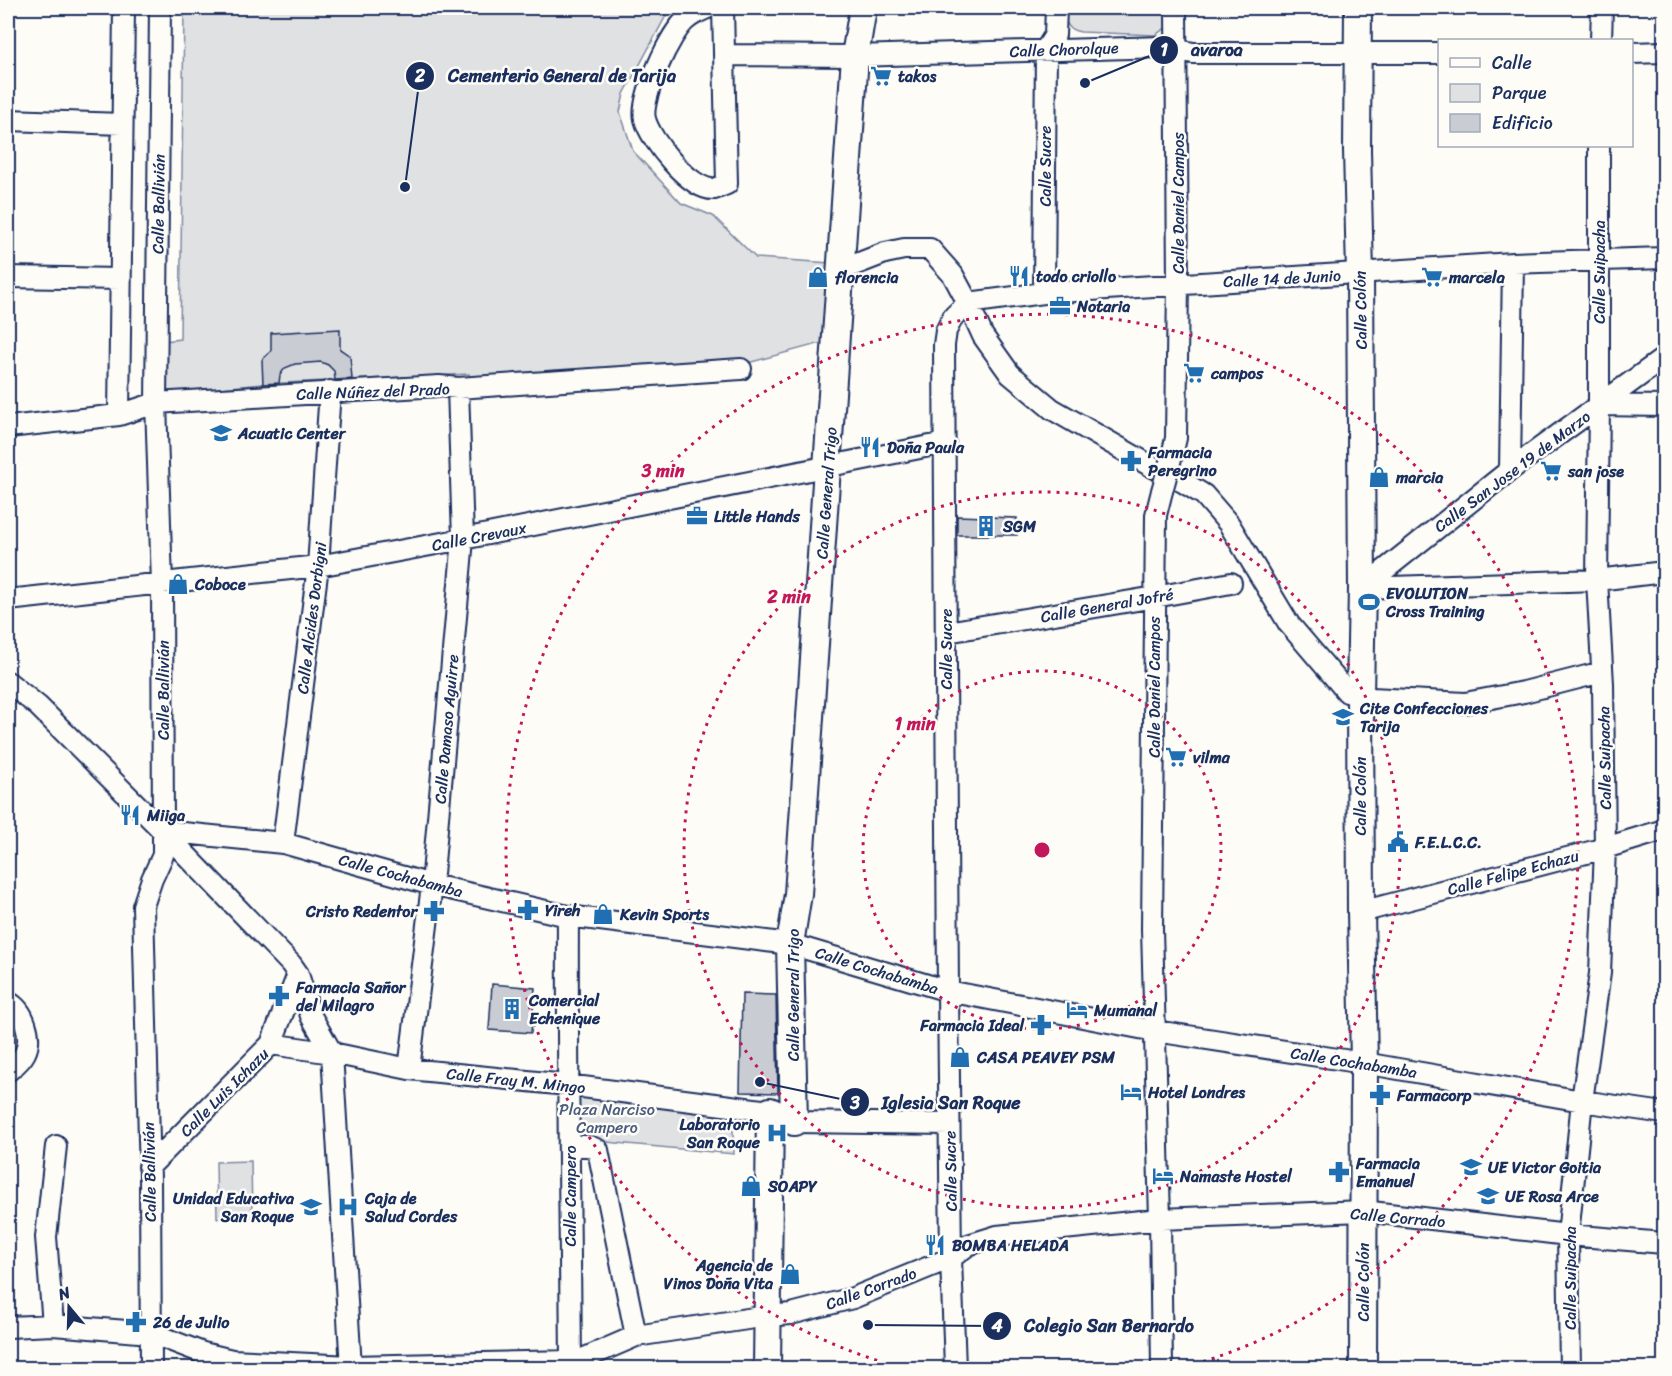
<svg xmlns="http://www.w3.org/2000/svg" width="1672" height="1376" viewBox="0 0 1672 1376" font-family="Sriracha,sans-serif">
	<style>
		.green { fill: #e0e1e3; stroke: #7e88a0; stroke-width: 1.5 }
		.building { fill: #c9ccd3; stroke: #1b2f5e; stroke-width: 1.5 }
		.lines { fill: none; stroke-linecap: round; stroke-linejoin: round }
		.minor-casing { stroke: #1b2f5e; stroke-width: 24 }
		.major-casing { stroke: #1b2f5e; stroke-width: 30 }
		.minor { stroke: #fdfcf7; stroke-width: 20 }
		.major { stroke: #fdfcf7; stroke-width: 26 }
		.minor-bridge-casing { stroke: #1b2f5e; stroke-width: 24; stroke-linecap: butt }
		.minor-bridge { stroke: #fdfcf7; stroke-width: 20 }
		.ring { fill: none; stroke: #c2185b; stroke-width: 3; stroke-dasharray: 3 6 }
		.labels { text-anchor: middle; stroke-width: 5; stroke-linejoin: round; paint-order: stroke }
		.street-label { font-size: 16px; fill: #1b2f5e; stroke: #fdfcf7 }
		.poi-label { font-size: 16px; font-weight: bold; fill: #1b2f5e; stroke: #fdfcf7; text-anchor: start }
		.park-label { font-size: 16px; fill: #4c5c7f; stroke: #fdfcf7 }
		.centre { fill: #c2185b; stroke: #fdfcf7; stroke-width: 3 }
		.ring-label { font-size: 18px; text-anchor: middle; font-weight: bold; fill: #c2185b; stroke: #fdfcf7; stroke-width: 5; stroke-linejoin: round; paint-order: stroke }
		.leader { fill: none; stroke: #1b2f5e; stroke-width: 2 }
		.callout-dot { fill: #1b2f5e; stroke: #fdfcf7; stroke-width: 2 }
		.mark-label { font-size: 18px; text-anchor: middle; font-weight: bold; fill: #fff }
		.callout-label { font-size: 18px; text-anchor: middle; font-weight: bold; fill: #1b2f5e; stroke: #fdfcf7; stroke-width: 5; stroke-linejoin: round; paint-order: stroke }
	</style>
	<rect width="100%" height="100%" fill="#fdfcf7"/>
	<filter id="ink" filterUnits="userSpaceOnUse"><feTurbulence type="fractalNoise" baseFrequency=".0167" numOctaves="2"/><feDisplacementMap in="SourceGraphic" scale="12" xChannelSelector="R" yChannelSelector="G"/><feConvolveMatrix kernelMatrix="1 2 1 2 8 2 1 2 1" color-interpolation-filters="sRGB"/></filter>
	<g filter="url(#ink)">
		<!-- green -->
		<path class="green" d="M184,8H673L668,12L624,94L620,112L633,151L681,203L713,216L756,258L831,263L825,342L744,364L470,381L469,374L263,384L166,393L165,341L180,339Z
			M1064,8H1170V22L1166,28L1155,35L1081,32C1066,30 1065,21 1064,8Z
			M577,1090L732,1112L734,1154L574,1139Z
			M251,1161L252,1217L217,1218L216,1162Z"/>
		<!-- building -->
		<path class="building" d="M340,329V349L350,356L352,379L335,380L334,371L328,365L321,362L295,364L285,368L280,375L279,383L263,384L262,360L271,351V333Z
			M957,516L1017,518V535H957Z
			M492,984L535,988L531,1033L489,1030Z
			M742,994L776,995L778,1093L740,1092Z"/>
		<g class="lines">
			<defs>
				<path id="minor" d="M707,8C701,11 693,14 687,19C670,32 640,99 645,119C650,140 691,191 714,189C718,188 723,185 727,184L723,8
					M1601,40L1602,8
					M1632,53L1664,52
					M724,55L855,56L1164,47L1193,53H1440
					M8,120L122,124
					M841,270L885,253L904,249H930L953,275L968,303L983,336L1010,374L1052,409L1151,466L1183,482L1204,495L1229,524L1289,624L1347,692L1372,698L1465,703L1524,692L1602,672
					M8,277L120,279
					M1044,293L1046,49L1055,35L1056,8
					M1599,405L1664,406
					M119,415L124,8
					M8,427L119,415L156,403L439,386L458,388L741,369
					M1173,451L1176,438L1178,284L1176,8
					M1510,470L1513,263
					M1162,491L1156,515L1152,929L1160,1219L1162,1368
					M1362,588L1510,470L1664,358
					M1362,588L1597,580L1664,572
					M8,600L318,566L463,539L945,443
					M947,632L1155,597L1231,583
					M8,682L38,706L163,831L291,964L298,974L311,1016L332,1053L351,1368
					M163,831L283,843L432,885L568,916L790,944L948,991L1155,1031L1364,1063L1582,1101L1664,1113
					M283,843L318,566L330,391
					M1361,912L1605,848L1664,830
					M568,916C567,1067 570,1217 571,1368
					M8,1002C24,1010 33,1037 25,1053C21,1061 14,1066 8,1071
					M271,1044L332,1053L409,1069L567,1085L770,1111
					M409,1069L432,885L463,539L458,388
					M794,1122L949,1124
					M570,1146H589L598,1150L636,1336
					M149,1167L271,1044L298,974
					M53,1325L46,1237L56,1146
					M8,1327L53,1325L151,1333L203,1353L232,1360L351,1366L571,1361L585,1358L636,1336L767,1316L791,1314L853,1298L951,1258L968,1245L997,1236L1160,1219L1363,1211L1568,1235L1664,1243
					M151,1368L150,1179L143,906L152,879L163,855V831L162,584L156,403L160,8
					M955,1368L951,1258L948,991L944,345L946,331L953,317L968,303L1044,293L1513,263L1664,258
					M1570,1368L1568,1235L1582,1101L1600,973L1605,848L1603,684L1597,580L1599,405V146"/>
				<path id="major" d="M1358,8L1357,150L1360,274L1362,588L1360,695L1361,912L1364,1063L1363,1368
					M767,1368L770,1111L794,1122L790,944L798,894L855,56L863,8"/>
			</defs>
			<!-- minor casing -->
			<use href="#minor" class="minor-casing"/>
			<!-- major casing -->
			<use href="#major" class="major-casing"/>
			<!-- minor -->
			<use href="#minor" class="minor"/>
			<!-- major -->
			<use href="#major" class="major"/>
			<defs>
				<path id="minor-bridge" d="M1162,491L1173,451"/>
			</defs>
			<!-- minor-bridge casing -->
			<use href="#minor-bridge" class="minor-bridge-casing"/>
			<!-- minor-bridge -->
			<use href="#minor-bridge" class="minor-bridge"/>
		</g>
	</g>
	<!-- distance rings -->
	<g class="ring">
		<circle cx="1042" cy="850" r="179"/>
		<circle cx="1042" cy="850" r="358"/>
		<path d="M903 1368A536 536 0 1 1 1181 1368"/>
	</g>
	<!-- icons -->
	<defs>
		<symbol id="supermarket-bare" viewBox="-9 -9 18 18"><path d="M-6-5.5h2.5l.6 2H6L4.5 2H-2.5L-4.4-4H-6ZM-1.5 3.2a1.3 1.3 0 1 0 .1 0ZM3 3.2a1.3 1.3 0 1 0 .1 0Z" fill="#1f6fb2" stroke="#fdfcf7" stroke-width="2.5" paint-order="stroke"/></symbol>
		<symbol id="restaurant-bare" viewBox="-9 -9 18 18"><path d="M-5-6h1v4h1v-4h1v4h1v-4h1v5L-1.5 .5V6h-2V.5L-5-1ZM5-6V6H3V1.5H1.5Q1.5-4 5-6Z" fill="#1f6fb2" stroke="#fdfcf7" stroke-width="2.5" paint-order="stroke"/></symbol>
		<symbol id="shop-bare" viewBox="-9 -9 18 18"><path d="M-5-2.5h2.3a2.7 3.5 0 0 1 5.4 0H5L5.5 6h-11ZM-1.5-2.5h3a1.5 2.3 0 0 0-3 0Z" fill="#1f6fb2" stroke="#fdfcf7" stroke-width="2.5" paint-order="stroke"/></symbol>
		<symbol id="office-bare" viewBox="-9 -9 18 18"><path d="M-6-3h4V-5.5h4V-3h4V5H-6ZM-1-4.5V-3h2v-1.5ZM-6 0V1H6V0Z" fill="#1f6fb2" stroke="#fdfcf7" stroke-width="2.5" paint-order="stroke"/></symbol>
		<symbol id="school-bare" viewBox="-9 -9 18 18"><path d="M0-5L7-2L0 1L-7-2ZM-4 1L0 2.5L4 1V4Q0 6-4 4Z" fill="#1f6fb2" stroke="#fdfcf7" stroke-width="2.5" paint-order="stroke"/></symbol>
		<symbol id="pharmacy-bare" viewBox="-9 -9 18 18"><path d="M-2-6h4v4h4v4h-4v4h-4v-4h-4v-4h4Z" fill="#1f6fb2" stroke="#fdfcf7" stroke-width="2.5" paint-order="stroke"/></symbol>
		<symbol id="building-bare" viewBox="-9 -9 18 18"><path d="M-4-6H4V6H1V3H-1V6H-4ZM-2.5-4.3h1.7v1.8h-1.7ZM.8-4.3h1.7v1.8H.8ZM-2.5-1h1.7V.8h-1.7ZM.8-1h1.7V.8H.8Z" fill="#1f6fb2" stroke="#fdfcf7" stroke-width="2.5" paint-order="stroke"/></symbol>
		<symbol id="stadium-bare" viewBox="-9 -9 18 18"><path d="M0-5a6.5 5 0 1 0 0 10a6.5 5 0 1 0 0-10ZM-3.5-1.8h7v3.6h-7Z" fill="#1f6fb2" stroke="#fdfcf7" stroke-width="2.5" paint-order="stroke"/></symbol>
		<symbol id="civic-bare" viewBox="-9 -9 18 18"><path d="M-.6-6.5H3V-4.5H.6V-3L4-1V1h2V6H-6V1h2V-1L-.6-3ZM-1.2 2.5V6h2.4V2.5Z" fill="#1f6fb2" stroke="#fdfcf7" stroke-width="2.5" paint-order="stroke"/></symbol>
		<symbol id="hotel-bare" viewBox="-9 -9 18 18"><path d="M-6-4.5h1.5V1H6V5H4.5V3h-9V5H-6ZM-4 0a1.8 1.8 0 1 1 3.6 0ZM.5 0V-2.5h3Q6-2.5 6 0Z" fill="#1f6fb2" stroke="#fdfcf7" stroke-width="2.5" paint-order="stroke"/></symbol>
		<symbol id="hospital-bare" viewBox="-9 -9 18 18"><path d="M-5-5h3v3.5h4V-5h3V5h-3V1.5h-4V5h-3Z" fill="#1f6fb2" stroke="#fdfcf7" stroke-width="2.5" paint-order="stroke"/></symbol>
	</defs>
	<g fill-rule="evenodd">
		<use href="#supermarket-bare" x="866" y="61" width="30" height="30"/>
		<use href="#restaurant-bare" x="1004" y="261" width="30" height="30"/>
		<use href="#shop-bare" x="803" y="262" width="30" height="30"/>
		<use href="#supermarket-bare" x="1417" y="262" width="30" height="30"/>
		<use href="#office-bare" x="1045" y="291" width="30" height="30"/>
		<use href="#supermarket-bare" x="1179" y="358" width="30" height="30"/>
		<use href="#school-bare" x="206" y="418" width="30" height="30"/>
		<use href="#restaurant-bare" x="855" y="432" width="30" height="30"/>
		<use href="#pharmacy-bare" x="1116" y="446" width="30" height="30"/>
		<use href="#supermarket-bare" x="1536" y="456" width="30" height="30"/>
		<use href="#shop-bare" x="1364" y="462" width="30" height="30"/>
		<use href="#office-bare" x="682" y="501" width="30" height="30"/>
		<use href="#building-bare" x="971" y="511" width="30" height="30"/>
		<use href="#shop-bare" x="163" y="569" width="30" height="30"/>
		<use href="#stadium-bare" x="1354" y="587" width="30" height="30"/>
		<use href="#school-bare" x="1328" y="702" width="30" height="30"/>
		<use href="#supermarket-bare" x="1161" y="742" width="30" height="30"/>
		<use href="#restaurant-bare" x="115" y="800" width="30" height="30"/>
		<use href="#civic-bare" x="1383" y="827" width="30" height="30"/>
		<use href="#pharmacy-bare" x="513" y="895" width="30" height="30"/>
		<use href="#pharmacy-bare" x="419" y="896" width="30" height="30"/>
		<use href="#shop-bare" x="588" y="899" width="30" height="30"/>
		<use href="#pharmacy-bare" x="264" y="981" width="30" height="30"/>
		<use href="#building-bare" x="497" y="994" width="30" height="30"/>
		<use href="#hotel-bare" x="1062" y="995" width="30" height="30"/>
		<use href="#pharmacy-bare" x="1026" y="1010" width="30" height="30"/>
		<use href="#shop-bare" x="945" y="1042" width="30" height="30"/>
		<use href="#hotel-bare" x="1116" y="1077" width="30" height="30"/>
		<use href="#pharmacy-bare" x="1365" y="1080" width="30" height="30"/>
		<use href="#hospital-bare" x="762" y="1118" width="30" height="30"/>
		<use href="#school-bare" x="1456" y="1152" width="30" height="30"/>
		<use href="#pharmacy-bare" x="1324" y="1157" width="30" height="30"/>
		<use href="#hotel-bare" x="1148" y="1161" width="30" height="30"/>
		<use href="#shop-bare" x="736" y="1171" width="30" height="30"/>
		<use href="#school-bare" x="1473" y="1181" width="30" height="30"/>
		<use href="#school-bare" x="296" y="1192" width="30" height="30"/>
		<use href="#hospital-bare" x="333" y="1192" width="30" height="30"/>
		<use href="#restaurant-bare" x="920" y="1230" width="30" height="30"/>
		<use href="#shop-bare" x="775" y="1259" width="30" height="30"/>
		<use href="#pharmacy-bare" x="121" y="1307" width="30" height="30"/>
	</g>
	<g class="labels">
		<!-- street labels -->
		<g class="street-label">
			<text transform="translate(1064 49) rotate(-2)" y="6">Calle Chorolque</text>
			<text transform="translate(1045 166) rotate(-90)" y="6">Calle Sucre</text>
			<text transform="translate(1178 203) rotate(-90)" y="6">Calle Daniel Campos</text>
			<text transform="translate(158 204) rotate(-89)" y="6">Calle Ballivián</text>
			<text transform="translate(1599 272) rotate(-90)" y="6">Calle Suipacha</text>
			<text transform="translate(1282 278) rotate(-3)" y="6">Calle 14 de Junio</text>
			<text transform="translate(1360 310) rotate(-91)" y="6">Calle Colón</text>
			<text transform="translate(373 391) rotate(-2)" y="6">Calle Núñez del Prado</text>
			<text transform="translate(1512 471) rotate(-37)" y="6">Calle San Jose 19 de Marzo</text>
			<text transform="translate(826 493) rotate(-86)" y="6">Calle General Trigo</text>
			<text transform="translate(479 536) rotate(-11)" y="6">Calle Crevaux</text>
			<text transform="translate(1107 605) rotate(-10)" y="6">Calle General Jofré</text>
			<text transform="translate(311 618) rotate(-83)" y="6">Calle Alcides Dorbigni</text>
			<text transform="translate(946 649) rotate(-90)" y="6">Calle Sucre</text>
			<text transform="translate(1154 687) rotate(-90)" y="6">Calle Daniel Campos</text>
			<text transform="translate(163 690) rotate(-90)" y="6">Calle Ballivián</text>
			<text transform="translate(446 729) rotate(-85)" y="6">Calle Damaso Aguirre</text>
			<text transform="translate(1604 758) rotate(-91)" y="6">Calle Suipacha</text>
			<text transform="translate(1360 796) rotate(-90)" y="6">Calle Colón</text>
			<text transform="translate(1513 872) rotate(-15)" y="6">Calle Felipe Echazu</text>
			<text transform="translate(401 875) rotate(15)" y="6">Calle Cochabamba</text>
			<text transform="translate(877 970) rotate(17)" y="6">Calle Cochabamba</text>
			<text transform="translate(793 995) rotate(-90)" y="6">Calle General Trigo</text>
			<text transform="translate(1354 1062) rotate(9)" y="6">Calle Cochabamba</text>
			<text transform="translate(516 1080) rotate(6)" y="6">Calle Fray M. Mingo</text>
			<text transform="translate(224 1092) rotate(-45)" y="6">Calle Luis Ichazu</text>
			<text transform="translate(950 1171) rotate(-91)" y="6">Calle Sucre</text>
			<text transform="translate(149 1172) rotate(-91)" y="6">Calle Ballivián</text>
			<text transform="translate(570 1196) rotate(-90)" y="6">Calle Campero</text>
			<text transform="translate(1398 1217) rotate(5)" y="6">Calle Corrado</text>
			<text transform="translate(1570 1278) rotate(-90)" y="6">Calle Suipacha</text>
			<text transform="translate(1363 1282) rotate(-90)" y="6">Calle Colón</text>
			<text transform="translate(871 1288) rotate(-20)" y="6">Calle Corrado</text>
		</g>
		<!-- poi labels -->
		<g class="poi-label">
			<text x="898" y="82">takos</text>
			<text x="1036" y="282">todo criollo</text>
			<text x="835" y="283">florencia</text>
			<text x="1449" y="283">marcela</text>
			<text x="1077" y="312">Notaria</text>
			<text x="1211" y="379">campos</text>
			<text x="238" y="439">Acuatic Center</text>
			<text x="887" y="453">Doña Paula</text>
			<text x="1148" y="458">Farmacia<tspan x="1148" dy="18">Peregrino</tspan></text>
			<text x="1568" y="477">san jose</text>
			<text x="1396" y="483">marcia</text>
			<text x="714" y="522">Little Hands</text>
			<text x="1003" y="532">SGM</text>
			<text x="195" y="590">Coboce</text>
			<text x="1386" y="599">EVOLUTION<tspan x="1386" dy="18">Cross Training</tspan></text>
			<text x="1360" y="714">Cite Confecciones<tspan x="1360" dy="18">Tarija</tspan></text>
			<text x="1193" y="763">vilma</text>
			<text x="147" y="821">Miiga</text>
			<text x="1415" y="848">F.E.L.C.C.</text>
			<text x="545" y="916">Yireh</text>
			<text x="417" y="917" text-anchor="end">Cristo Redentor</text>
			<text x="620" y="920">Kevin Sports</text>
			<text x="296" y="993">Farmacia Sañor<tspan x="296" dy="18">del Milagro</tspan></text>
			<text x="529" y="1006">Comercial<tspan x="529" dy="18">Echenique</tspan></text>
			<text x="1094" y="1016">Mumanal</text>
			<text x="1024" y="1031" text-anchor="end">Farmacia Ideal</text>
			<text x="977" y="1063">CASA PEAVEY PSM</text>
			<text x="1148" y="1098">Hotel Londres</text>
			<text x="1397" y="1101">Farmacorp</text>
			<text x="760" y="1130" text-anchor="end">Laboratorio<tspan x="760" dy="18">San Roque</tspan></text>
			<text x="1356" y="1169">Farmacia<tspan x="1356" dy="18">Emanuel</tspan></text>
			<text x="1488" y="1173">UE Victor Goitia</text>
			<text x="1180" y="1182">Namaste Hostel</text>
			<text x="768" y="1192">SOAPY</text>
			<text x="1505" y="1202">UE Rosa Arce</text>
			<text x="294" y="1204" text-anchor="end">Unidad Educativa<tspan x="294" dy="18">San Roque</tspan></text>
			<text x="365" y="1204">Caja de<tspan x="365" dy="18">Salud Cordes</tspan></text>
			<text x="952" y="1251">BOMBA HELADA</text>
			<text x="773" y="1271" text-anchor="end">Agencia de<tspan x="773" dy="18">Vinos Doña Vita</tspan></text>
			<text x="153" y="1328">26 de Julio</text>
		</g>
		<!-- park labels -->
		<g class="park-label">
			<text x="607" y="1115">Plaza Narciso<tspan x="607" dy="18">Campero</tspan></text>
		</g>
	</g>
	<circle cx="1042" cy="850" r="9" class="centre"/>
	<g class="ring-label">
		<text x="663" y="477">3 min</text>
		<text x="789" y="603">2 min</text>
		<text x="915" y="730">1 min</text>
	</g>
	<!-- callouts -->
	<path class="leader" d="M1085 83L1164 50M405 187L420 76M760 1082L855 1102M868 1325L997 1326"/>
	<g class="callout-dot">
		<circle cx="1085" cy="83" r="6"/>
		<circle cx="405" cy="187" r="6"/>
		<circle cx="760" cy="1082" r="6"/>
		<circle cx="868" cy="1325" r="6"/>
		<circle cx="1164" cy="50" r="15"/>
		<circle cx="420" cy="76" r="15"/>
		<circle cx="855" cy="1102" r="15"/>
		<circle cx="997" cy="1326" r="15"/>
	</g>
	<g class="mark-label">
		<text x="1164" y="56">1</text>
		<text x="420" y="82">2</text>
		<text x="855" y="1109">3</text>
		<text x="997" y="1332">4</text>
	</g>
	<g class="callout-label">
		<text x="1217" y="56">avaroa</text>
		<text x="562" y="82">Cementerio General de Tarija</text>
		<text x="951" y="1109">Iglesia San Roque</text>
		<text x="1109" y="1332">Colegio San Bernardo</text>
	</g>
	<!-- margin -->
	<rect width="1672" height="1376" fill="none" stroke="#fdfcf7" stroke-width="30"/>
	<rect x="15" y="15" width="1642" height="1346" fill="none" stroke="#1b2f5e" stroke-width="2" filter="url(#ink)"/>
	<!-- legend -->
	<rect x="1438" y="39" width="195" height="108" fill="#fdfcf7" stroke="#a3aaba" stroke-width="1.5"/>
	<rect x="1450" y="58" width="30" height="9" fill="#fdfcf7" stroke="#a3aaba" stroke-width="1.5"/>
	<text x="1492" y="69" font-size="18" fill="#1b2f5e">Calle</text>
	<rect x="1450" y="84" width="30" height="18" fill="#e0e1e3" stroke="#a3aaba" stroke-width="1.5"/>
	<text x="1492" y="99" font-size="18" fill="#1b2f5e">Parque</text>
	<rect x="1450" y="114" width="30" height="18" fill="#c9ccd3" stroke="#a3aaba" stroke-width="1.5"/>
	<text x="1492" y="129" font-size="18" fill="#1b2f5e">Edificio</text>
	<!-- north arrow -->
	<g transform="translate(69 1307) rotate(341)" stroke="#fdfcf7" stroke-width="4.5" paint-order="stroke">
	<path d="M0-4.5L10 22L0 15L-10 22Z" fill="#1b2f5e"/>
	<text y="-9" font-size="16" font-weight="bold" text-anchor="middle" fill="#1b2f5e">N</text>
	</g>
</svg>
